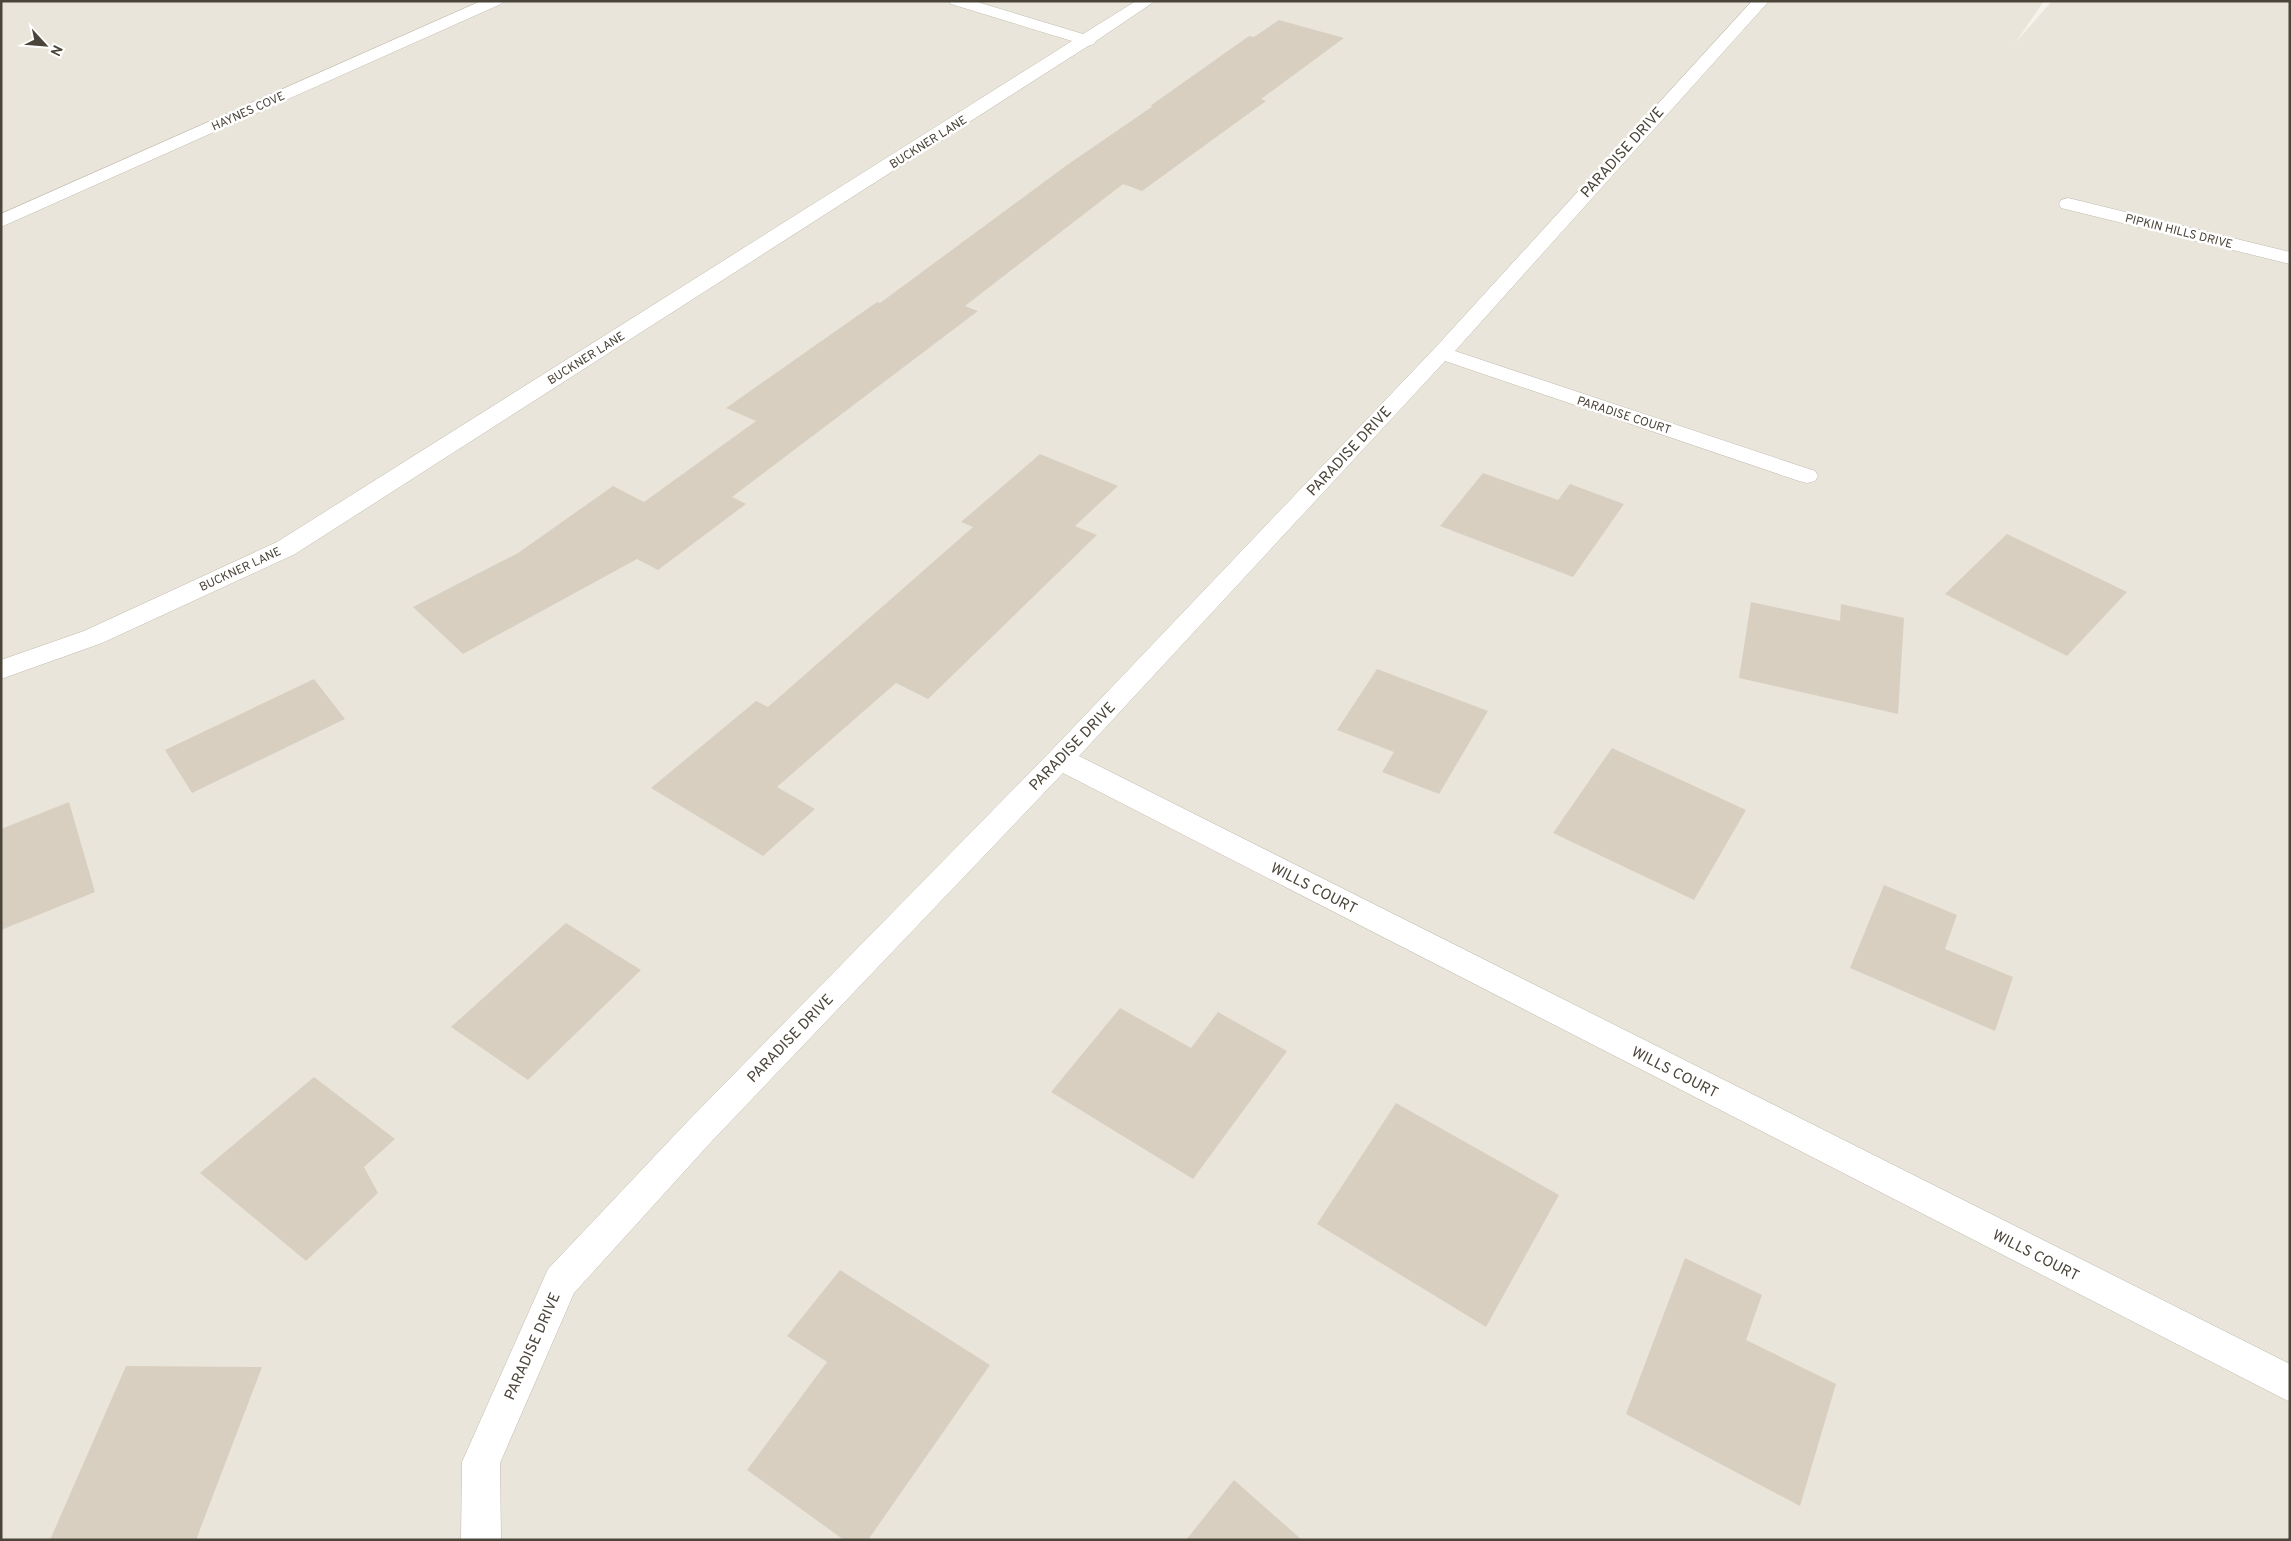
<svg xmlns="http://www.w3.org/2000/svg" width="2291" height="1541" viewBox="0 0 2291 1541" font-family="Overpass,sans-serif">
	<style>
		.residential { fill: #eae5da }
		.building { fill: #d8cfc1 }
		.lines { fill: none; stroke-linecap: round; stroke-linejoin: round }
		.minor-casing { stroke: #c2bbae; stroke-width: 1 }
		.minor { fill: #fff; fill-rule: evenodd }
		.labels { text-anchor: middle; stroke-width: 5; stroke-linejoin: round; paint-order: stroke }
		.far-street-label { font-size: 12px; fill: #4b4439; stroke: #fff }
		.street-label { font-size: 15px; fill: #4b4439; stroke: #fff }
	</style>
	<rect width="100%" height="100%" fill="#f6f3ec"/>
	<!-- residential -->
	<path class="residential" d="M1,1H2044L2015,43L2052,1H2290V1540H1Z"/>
	<!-- building -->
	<path class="building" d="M1279,20L1344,38L1261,99L1266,101L1142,191L1123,184L965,306L978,311L732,497L746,504L658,570L637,559L463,654L413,607L518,553L613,486L644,502L756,421L726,408L877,302L880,303L1067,165L1153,106H1150L1249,36L1254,37Z
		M1040,454L1118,486L1075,526L1097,535L928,699L896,683L777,787L815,809L763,856L651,788L756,701L768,707L973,527L961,522Z
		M1483,473L1558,500L1570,484L1624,504L1573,577L1440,526Z
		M2007,534L2127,592L2067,656L1945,594Z
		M1751,602L1840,621L1841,604L1904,618L1898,714L1739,678Z
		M1377,669L1488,711L1439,794L1382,772L1394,752L1337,730Z
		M314,679L345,719L192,793L165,750Z
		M1612,748L1746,810L1694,900L1553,833Z
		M69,802L95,892L1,930V829Z
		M1884,885L1957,915L1945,949L2013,977L1995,1031L1850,968Z
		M566,923L641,970L528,1080L451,1027Z
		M1120,1008L1191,1048L1218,1012L1287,1051L1193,1179L1051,1092Z
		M314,1077L395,1139L364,1167L378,1193L306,1261L200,1173Z
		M1396,1103L1559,1195L1486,1327L1317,1224Z
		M1685,1258L1762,1295L1746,1340L1836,1384L1800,1506L1626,1414Z
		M840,1270L990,1365L868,1540H844L747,1470L827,1362L787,1336Z
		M126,1366L262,1367L196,1540H50Z
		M1234,1480L1302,1540H1186Z"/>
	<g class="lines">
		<defs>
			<path id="minor" d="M481,1H503L501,4L1,227V214Z
				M949,1H974L1083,34L1136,1H1155L1096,41L1094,44L1088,46L295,554L102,643L1,679V660L84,631L277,542L1072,41L951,4Z
				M1752,1H1769L1455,351L1815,471L1818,476L1815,481L1807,483L1799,481L1445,361L1079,756L2290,1364V1402L1063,773L711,1142L574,1293L500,1463L501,1540H461L462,1462L548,1269L687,1122L1050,752L1434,349Z
				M2068,198L2290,252V264L2061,208L2059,204L2061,200Z"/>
		</defs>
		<!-- minor casing -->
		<use href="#minor" class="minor-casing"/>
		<!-- minor -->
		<use href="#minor" class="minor"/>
	</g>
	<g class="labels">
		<!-- far-street labels -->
		<g class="far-street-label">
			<text transform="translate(248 111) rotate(-24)" y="4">HAYNES COVE</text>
			<text transform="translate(928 142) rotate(-32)" y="4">BUCKNER LANE</text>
			<text transform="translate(2179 231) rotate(14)" y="4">PIPKIN HILLS DRIVE</text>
			<text transform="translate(586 358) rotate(-32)" y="4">BUCKNER LANE</text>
			<text transform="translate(1624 415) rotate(18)" y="4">PARADISE COURT</text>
			<text transform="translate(240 569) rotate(-25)" y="4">BUCKNER LANE</text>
		</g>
		<!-- street labels -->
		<g class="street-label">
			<text transform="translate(1622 152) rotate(-48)" y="5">PARADISE DRIVE</text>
			<text transform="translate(1349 451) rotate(-47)" y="5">PARADISE DRIVE</text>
			<text transform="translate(1072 746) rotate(-46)" y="5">PARADISE DRIVE</text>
			<text transform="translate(1314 888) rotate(27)" y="5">WILLS COURT</text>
			<text transform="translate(790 1038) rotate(-46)" y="5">PARADISE DRIVE</text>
			<text transform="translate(1675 1072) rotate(27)" y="5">WILLS COURT</text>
			<text transform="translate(2036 1255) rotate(27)" y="5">WILLS COURT</text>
			<text transform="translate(532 1346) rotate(-66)" y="5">PARADISE DRIVE</text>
		</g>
	</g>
	<!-- border -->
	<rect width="2291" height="1541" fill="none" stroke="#4b4439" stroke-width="5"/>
	<!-- north arrow -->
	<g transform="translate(45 45) rotate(116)" stroke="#ffffff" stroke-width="4" paint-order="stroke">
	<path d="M0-4L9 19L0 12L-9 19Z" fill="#4b4439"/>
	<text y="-8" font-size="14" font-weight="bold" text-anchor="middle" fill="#4b4439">N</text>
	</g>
</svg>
